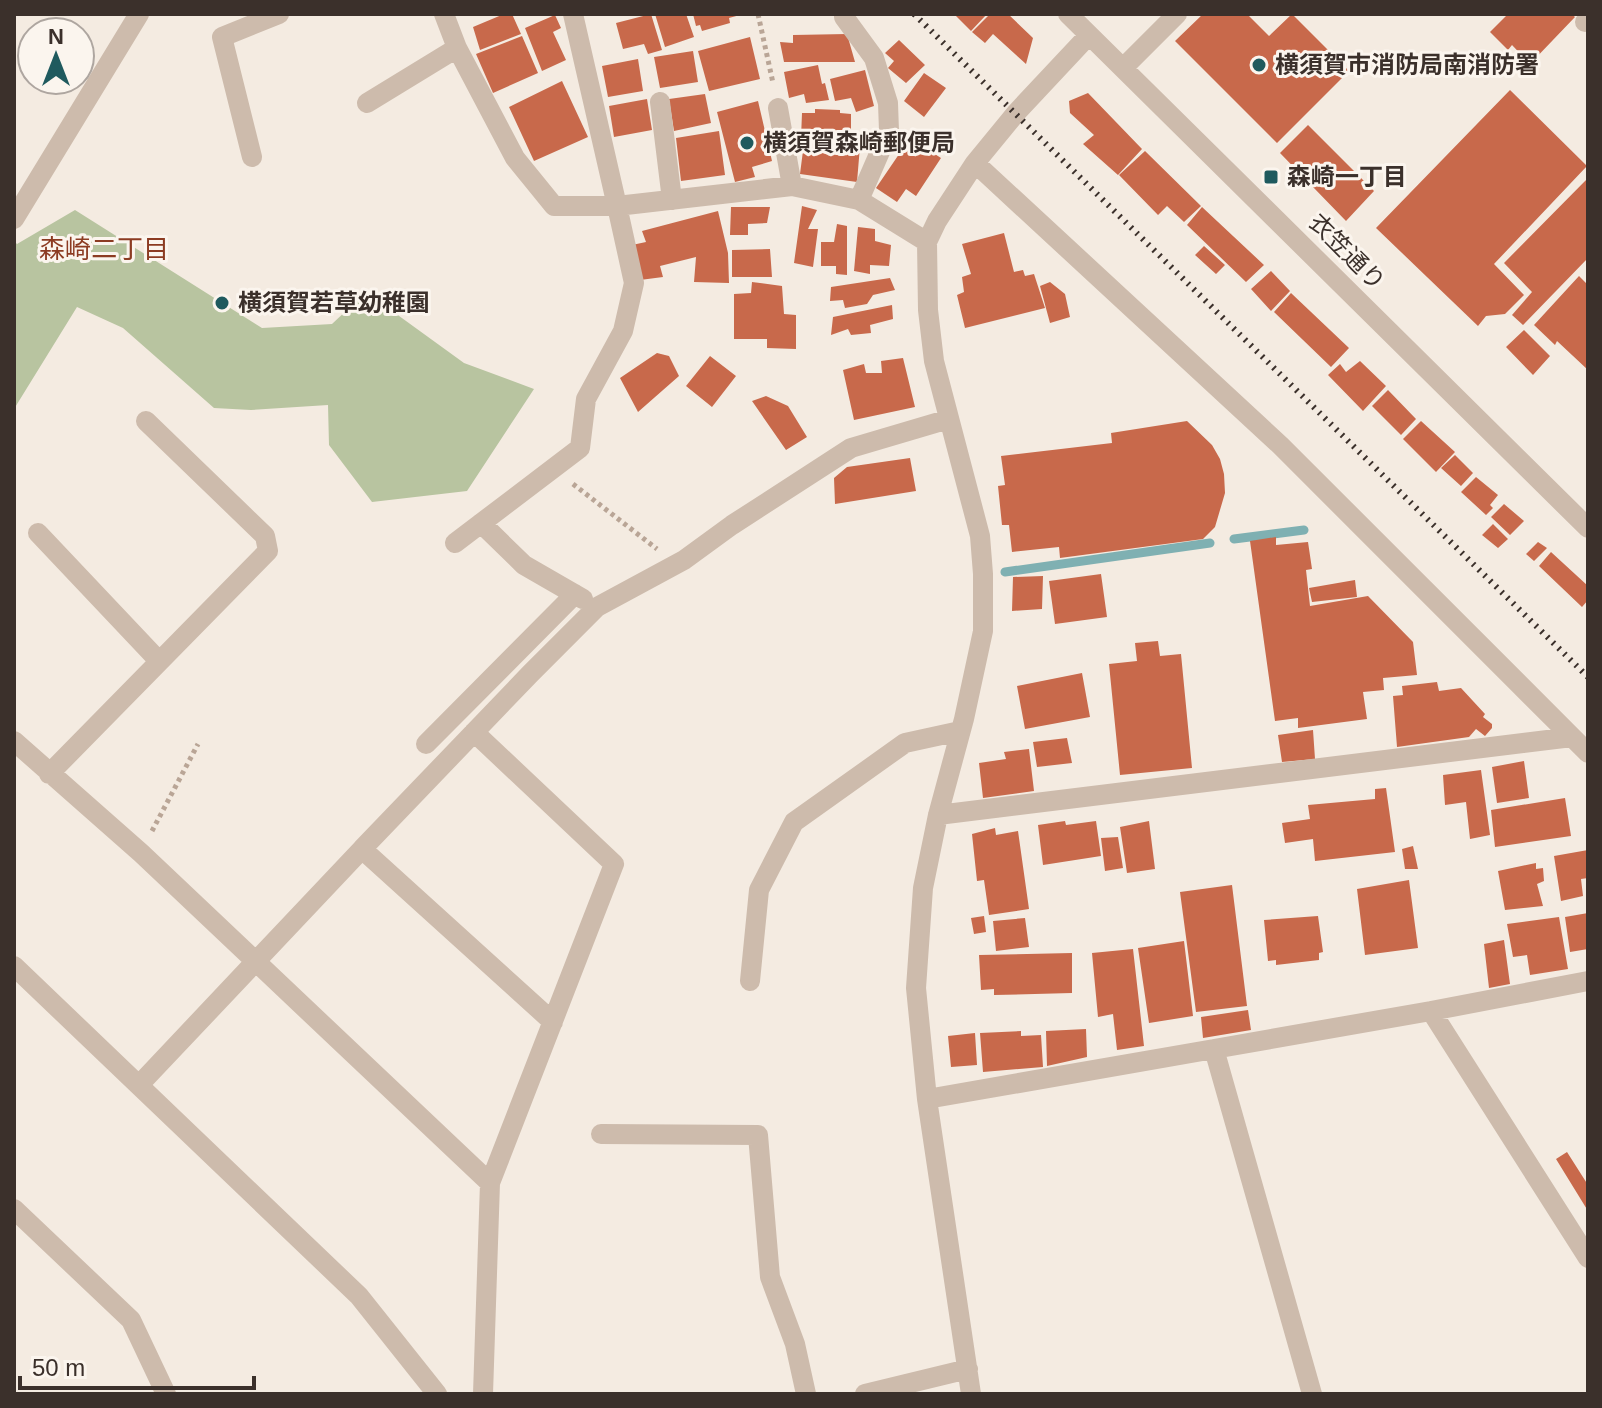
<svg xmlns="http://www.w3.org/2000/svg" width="1602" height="1408" viewBox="0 0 1602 1408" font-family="Arial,'Noto Sans JP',sans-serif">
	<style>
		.green { fill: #b8c4a0 }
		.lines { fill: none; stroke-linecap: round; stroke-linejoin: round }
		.stream { stroke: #7fb0b2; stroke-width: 9 }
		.building { fill: #c8694b }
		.path { stroke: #b9a596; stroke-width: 5; stroke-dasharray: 4 4; stroke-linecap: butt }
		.minor { stroke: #cdbbac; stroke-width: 20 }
		.rail { stroke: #3b302b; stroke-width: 6; stroke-dasharray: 2 6; stroke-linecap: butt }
		.poi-dot { fill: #1f5a5e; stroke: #fbf5ee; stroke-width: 3 }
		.labels { text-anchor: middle; stroke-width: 6; stroke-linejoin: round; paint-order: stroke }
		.poi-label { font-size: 24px; font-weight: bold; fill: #3b302b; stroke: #fbf5ee; text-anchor: start }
		.street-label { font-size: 24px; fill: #3b302b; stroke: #fbf5ee }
		.neighbourhood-label { font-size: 26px; fill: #8c3b22; stroke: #fbf5ee }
	</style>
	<rect width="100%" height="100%" fill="#f4ebe1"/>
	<!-- green -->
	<path class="green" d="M75,210L262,328L332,324L366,292L464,363L534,389L467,491L372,502L329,445L328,405L251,410L214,408L123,328L77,307L14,409V241L17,244Z"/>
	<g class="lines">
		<!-- stream -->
		<path class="stream" d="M1234,539L1304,530
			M1005,572L1210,543"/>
	</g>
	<!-- building -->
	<path class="building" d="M504,14H512L521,34L480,50L473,27Z
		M651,14L662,50L648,54L644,44L623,49L616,23Z
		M655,14H686L694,37L665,47Z
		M693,14H740V15L729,18L730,23L702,31L700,25L696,26Z
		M954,14H987L971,31Z
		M990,14H1008L1033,38L1026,64L993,34L985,43L972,32Z
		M1203,14H1247L1269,36L1292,14L1349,71L1277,143L1175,41Z
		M1508,14H1572L1575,17L1530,64L1512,45L1508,50L1490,32Z
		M555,15L561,28L553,32L566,60L542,71L525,28Z
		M847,34L855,62H784L780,42L793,43V35Z
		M522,36L538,73L493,93L476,54Z
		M750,37L760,79L709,91L698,51Z
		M899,40L925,65L906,83L888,68L894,61L885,53Z
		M693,51L698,82L660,88L654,57Z
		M638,59L643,91L608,97L602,66Z
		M818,65L822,84L825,83L829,100L806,103L804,94L789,98L784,72Z
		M865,70L874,106L856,112L851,98L835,101L830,79Z
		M924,73L946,88L924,117L904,101Z
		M562,81L588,137L534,161L509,107Z
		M1510,90L1587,166L1494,264L1524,295L1505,314L1486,316L1478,326L1376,228Z
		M1088,93L1142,149L1118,175L1083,144L1094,135L1070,113L1069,101Z
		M705,94L711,123L674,131L669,99Z
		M647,99L652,130L614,137L609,106Z
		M758,101L772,161L752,167L755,177L735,182L717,112Z
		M815,109L840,110V113L851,114V139L801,138L802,113H815Z
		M1308,125L1374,191L1346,221L1280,153Z
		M719,131L725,175L681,181L676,138Z
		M910,138L941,158L916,196L906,189L897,202L876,188Z
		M804,143L860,146L857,182L800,174Z
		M1145,151L1201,206L1184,222L1167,206L1158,215L1119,175Z
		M1588,178V258L1523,325L1512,315L1532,292L1504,263Z
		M802,206L817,210L808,229H818L813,267L794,263Z
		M731,207H770L767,223L748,224V235H730Z
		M1202,207L1264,265L1246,282L1187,225Z
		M718,211L728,253L729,283L694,282L696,257L660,266L663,277L640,280L632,245L646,242L642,231Z
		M837,224L847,226V275L836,274V266H821V242H834Z
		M858,227L875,229V241L891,245L889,266L870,265V274L854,271Z
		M1004,233L1014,272L1023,270L1025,276L1034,274L1045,308L965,328L957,295L964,292L962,277L971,274L962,244Z
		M1204,246L1225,265L1216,274L1195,255Z
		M770,249L772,277H732V250Z
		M1271,271L1290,291L1271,311L1251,289Z
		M1579,276L1588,285V370L1557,341L1555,345L1534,325Z
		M890,278L895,290L873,295L867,304L845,308L843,300L830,301L831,287Z
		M752,282L782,286L784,314L796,315V349L767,348V339H734V294L751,293Z
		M1050,282L1065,294L1070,317L1050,323L1040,286Z
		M1291,293L1349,348L1331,367L1274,312Z
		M892,305L893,319L870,325L871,333L851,335L848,329L831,335L833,317Z
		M1524,330L1550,356L1533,375L1506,347Z
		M657,353L669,356L679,376L638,412L620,378Z
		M710,356L736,376L712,407L686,386Z
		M903,358L915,407L854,420L843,370L864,364L866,373H882L881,361Z
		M1360,361L1386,386L1363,411L1328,375L1340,364L1346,372Z
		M1388,390L1416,419L1401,435L1372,406Z
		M766,396L788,406L807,437L786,450L752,401Z
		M1187,421L1212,445L1220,459L1224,474L1225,493L1215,527L1203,539L1060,558L1059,547L1012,552L1009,525H1002L998,486L1005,485L1001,456L1112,443L1111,433Z
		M1421,421L1455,452L1436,472L1403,439Z
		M1455,455L1473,473L1461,486L1441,468Z
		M910,458L916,491L835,504L834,478L847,467Z
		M1476,477L1498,495L1490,505L1493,508L1486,515L1461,492Z
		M1504,504L1524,521L1510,535L1491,517Z
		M1493,524L1508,539L1498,548L1482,535Z
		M1276,537V545L1308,542L1312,569L1306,570L1310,606L1368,596L1413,642L1417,675L1383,678L1384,690L1363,692L1367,719L1298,728V718L1275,721L1250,541Z
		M1538,542L1547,548L1534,561L1526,554Z
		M1551,552L1588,586V600L1582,607L1539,566Z
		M1101,574L1107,617L1055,624L1049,581Z
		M1043,576L1042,609L1012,611L1013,577Z
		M1355,580L1357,597L1312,602L1309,588Z
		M1158,641L1160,656L1181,654L1192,768L1120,775L1109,664L1137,661L1135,643Z
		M1082,673L1090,717L1025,729L1017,686Z
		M1437,682L1439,691L1461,688L1485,714L1483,717L1492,724V728L1485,736L1476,729L1469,737L1397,747L1393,696L1403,695L1402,686Z
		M1313,730L1315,759L1282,762L1278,735Z
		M1067,738L1072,763L1037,767L1033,742Z
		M1029,749L1034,791L983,798L979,763L1006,759L1004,752Z
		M1524,761L1529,798L1497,803L1492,767Z
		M1481,770L1490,835L1470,839L1466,802L1445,805L1443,775Z
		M1386,788L1395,852L1315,861L1313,839L1285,843L1282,823L1310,819L1308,805L1375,799V789Z
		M1565,798L1571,836L1495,847L1491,810Z
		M1065,821L1066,825L1096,821L1101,856L1043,865L1038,825Z
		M1149,821L1155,869L1127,873L1120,827Z
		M995,828L996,835L1018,831L1029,909L989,915L984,880L977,881L972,834Z
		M1118,837L1123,868L1105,871L1101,838Z
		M1413,846L1418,869H1405L1402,849Z
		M1588,850V878L1581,879L1583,896L1561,901L1554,856Z
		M1536,863V869L1543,868L1544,881L1537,884L1543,906L1505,910L1498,871Z
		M1409,880L1418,948L1365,955L1357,889Z
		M1232,885L1247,1006L1196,1012L1180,892Z
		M1588,913V949L1570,952L1565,917Z
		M984,916L986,932L974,934L971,918Z
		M1318,916L1323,952L1319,953V960L1276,965V960L1268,961L1264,920Z
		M1559,917L1568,969L1530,975L1527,955L1513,957L1507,924Z
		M1025,918L1029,947L996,951L993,921Z
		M1504,940L1510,984L1489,988L1484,944Z
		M1184,941L1193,1016L1149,1023L1138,948Z
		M1133,949L1144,1046L1117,1050L1113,1014L1098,1017L1092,953Z
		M1072,953V993L994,995V989L981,990L979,955Z
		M1248,1010L1251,1030L1203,1038L1201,1017Z
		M1086,1029L1087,1057L1047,1066L1046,1031Z
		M1021,1031V1036L1041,1035L1043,1067L983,1072L980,1033Z
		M975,1033L977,1065L951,1067L948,1036Z
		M1567,1152L1588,1185V1211L1556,1159Z"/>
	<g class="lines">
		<!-- path -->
		<path class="path" d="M758,14L773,83
			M573,484L657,549
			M152,831L198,744"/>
		<!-- minor -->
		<path class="minor" d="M444,14L457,48L515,158L554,206H617L634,283L623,331L586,399L580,448L455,543
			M573,14L617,206L792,186L859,200L927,242
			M1068,14L1588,528
			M844,17L874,58L888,103L889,131L859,200
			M1585,22L1588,19
			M1124,67L1177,14
			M660,102L672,200
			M367,103L457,48
			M778,108L792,186
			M252,157L222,37L279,14
			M975,163L1280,445L1588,753
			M14,219L139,14
			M481,523L524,565L583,599
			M38,533L159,661
			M474,732L614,864L490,1183L483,1394
			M14,741L141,853L490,1183
			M426,744L575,594
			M49,774L268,551L265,536L146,421
			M938,815L1572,737
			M362,849L530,674L597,607L684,560L732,525L851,448L949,419
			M14,966L359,1296L437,1394
			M750,981L759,890L794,822L905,743L960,731
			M1431,1011L1588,981
			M1214,1049L1431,1011L1588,1258
			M139,1085L362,849L553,1022
			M927,1099L1214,1049L1312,1394
			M601,1134L758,1135L770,1277L795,1344L806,1394
			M14,1209L131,1320L166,1394
			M865,1394L968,1369
			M971,1394L927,1099L916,988L923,888L938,815L964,719L983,631V574L980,536L934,361L928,310L927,242L937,221L975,163L1016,113L1089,35"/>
		<!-- rail -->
		<path class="rail" d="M914,14L1588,677"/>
	</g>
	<!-- markers -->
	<g class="poi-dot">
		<circle cx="1259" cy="65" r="8"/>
		<circle cx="747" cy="143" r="8"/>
		<rect x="1263" y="169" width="16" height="16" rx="4"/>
		<circle cx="222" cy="303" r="8"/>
	</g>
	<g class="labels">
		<!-- poi labels -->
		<g class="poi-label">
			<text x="1275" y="73">横須賀市消防局南消防署</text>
			<text x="763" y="151">横須賀森崎郵便局</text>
			<text x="1287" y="185">森崎一丁目</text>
			<text x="238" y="311">横須賀若草幼稚園</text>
		</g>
		<!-- street labels -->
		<g class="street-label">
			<text transform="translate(1347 252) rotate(45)" y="8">衣笠通り</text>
		</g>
		<!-- neighbourhood labels -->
		<g class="neighbourhood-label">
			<text x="104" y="258">森崎二丁目</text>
		</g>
	</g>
	<!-- border -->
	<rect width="1602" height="1408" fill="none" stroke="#3b302b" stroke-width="32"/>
	<!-- north arrow -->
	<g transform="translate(56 56)"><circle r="38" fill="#fbf5ee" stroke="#aea6a0" stroke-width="2"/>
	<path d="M0-6L14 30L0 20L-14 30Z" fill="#1f5a5e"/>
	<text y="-12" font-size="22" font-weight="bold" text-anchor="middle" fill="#3b302b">N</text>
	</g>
	<!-- scale -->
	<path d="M20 1376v12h234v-12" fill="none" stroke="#3b302b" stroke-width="4"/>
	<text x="32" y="1376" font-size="24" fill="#3b302b" stroke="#fbf5ee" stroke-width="6" paint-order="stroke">50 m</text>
</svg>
